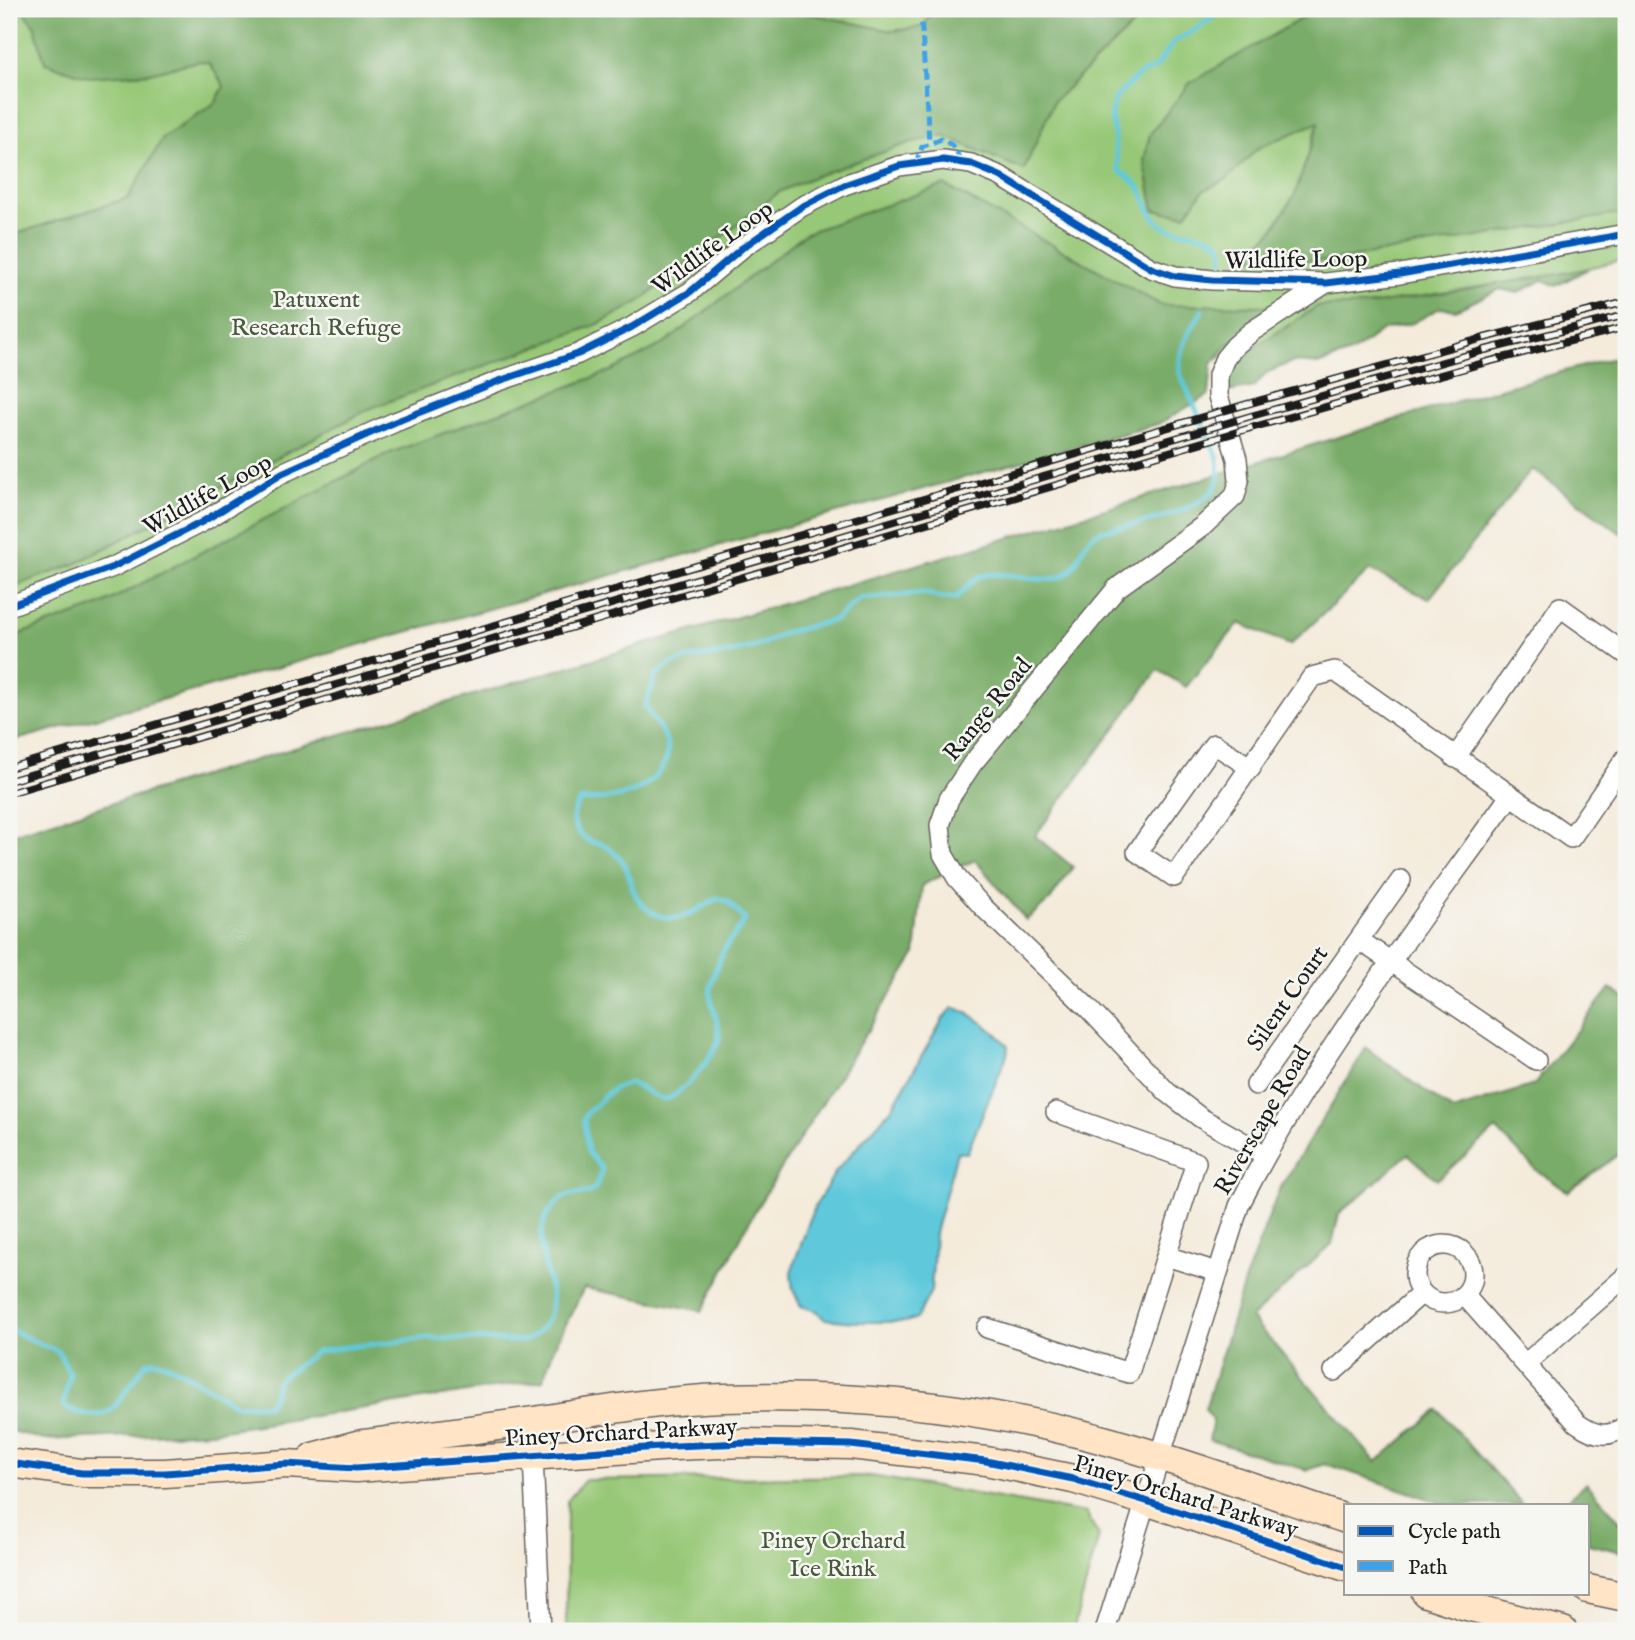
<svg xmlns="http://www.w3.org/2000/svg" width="1635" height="1640" viewBox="0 0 1635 1640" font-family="'IM FELL English',serif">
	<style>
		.green { fill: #97c877; stroke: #5a724a; stroke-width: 2 }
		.forest { fill: #79ac68; stroke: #4a6442; stroke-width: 2 }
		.water { fill: #5fc9db; stroke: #3e727c; stroke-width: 2 }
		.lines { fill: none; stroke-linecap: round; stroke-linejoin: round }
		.stream { stroke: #5fc9db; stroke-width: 5 }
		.street-casing { stroke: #68645f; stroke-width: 22 }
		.secondary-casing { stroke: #68645f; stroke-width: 31 }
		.street { stroke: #fff; stroke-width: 19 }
		.secondary { stroke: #ffe4c6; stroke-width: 28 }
		.rail-casing { stroke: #1c1c1c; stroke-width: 8 }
		.rail { stroke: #f6f6f2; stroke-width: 5; stroke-dasharray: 16; stroke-linecap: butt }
		.quiet { stroke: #3da2ea; stroke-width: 5; stroke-dasharray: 10 5; stroke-linecap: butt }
		.cycleway-casing { stroke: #f6f6f2; stroke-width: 11 }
		.cycleway { stroke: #0057b8; stroke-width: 7 }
		.labels { text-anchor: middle; stroke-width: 5; stroke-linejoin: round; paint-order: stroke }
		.street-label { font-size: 24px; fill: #1c1c1c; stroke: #f6f6f2 }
		.park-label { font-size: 24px; fill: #47583c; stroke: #f6f6f2 }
	</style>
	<rect width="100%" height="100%" fill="#f6f6f2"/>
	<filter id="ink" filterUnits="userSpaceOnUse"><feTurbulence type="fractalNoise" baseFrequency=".0143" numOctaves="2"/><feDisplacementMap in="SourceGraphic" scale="14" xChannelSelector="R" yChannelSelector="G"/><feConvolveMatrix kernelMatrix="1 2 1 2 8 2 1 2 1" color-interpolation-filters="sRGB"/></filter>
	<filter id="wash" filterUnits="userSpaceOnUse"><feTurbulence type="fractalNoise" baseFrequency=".00686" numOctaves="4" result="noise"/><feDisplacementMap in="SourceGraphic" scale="28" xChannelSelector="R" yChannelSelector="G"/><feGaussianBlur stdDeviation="1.57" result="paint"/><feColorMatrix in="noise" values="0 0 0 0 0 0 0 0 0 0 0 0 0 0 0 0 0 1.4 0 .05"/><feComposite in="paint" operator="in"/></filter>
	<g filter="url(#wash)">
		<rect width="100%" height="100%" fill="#f4ebdb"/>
		<!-- green -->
		<path class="green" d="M9,9H500L878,29L787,9H1626V259L1230,354L9,714Z
			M871,1476L1086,1513L1099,1536L1073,1631H566L567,1501L585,1480Z"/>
		<!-- forest -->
		<path class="forest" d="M22,9H787L892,31L922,27L934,9H1150L1054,101L1024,170L944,136L912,142L813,177L779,192L639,302L598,324L371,408L75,564L9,588V236L128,198L163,138L216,102L224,86L209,63L199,61L150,73L89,77L45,63L35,27Z
			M1318,9H1626V213L1329,261L1245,257L1272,231L1295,194L1319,122L1258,148L1227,179L1204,190L1185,215L1154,210L1144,160L1150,134L1190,83Z
			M944,185L1161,305L1285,306L1227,345L1212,364L1209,395L1158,424L9,742V638L101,605L390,453L611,371L665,343L806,233Z
			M1588,269L1556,286L1543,280L1518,293L1500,289L1456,310L1440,308L1413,323L1383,330L1353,352L1320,364L1292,362L1266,373L1254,387L1227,392V373L1241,356L1318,306H1363Z
			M1626,355V537L1532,469L1429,599L1370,570L1290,645L1239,623L1186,687L1158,670L1035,836L1073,867L1050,900L1026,920L975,860L922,885L915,955L756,1209L702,1311L584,1288L554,1348L543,1380L212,1432L44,1440L9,1430V835C354,728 702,628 1049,526C1241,469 1432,404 1626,355Z
			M1610,988L1626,999V1155L1623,1151L1568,1192L1535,1169L1496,1129L1437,1180L1408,1154L1339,1214L1332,1244L1251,1318L1376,1462L1438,1410L1523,1505H1447L1326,1464L1307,1470L1209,1440L1213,1420L1205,1409L1244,1282L1279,1190L1366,1048L1453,1111L1534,1085Z
			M1586,1483L1626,1528V1553L1588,1544V1505H1562Z"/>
		<!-- water -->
		<path class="water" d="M953,1008C969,1010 997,1033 1008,1046L1007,1055L967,1153L957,1152L935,1233L931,1291L917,1318L906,1322H855L824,1319L817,1311L801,1306L793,1290L791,1272L814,1208L836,1171L892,1108L944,1017Z"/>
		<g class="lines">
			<!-- stream -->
			<path class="stream" d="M1222,260C1231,229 1180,236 1163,226C1149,217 1148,202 1140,189C1136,181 1127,176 1119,171L1111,113L1116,97L1140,74L1155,68L1175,41L1192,32L1225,9
				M9,1329C26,1336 40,1346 58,1351L70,1374L63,1405C74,1413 98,1420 111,1410C117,1405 140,1372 145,1364L153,1360L173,1367L237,1405H268L273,1397L278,1380L316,1352L338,1348L429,1338L524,1341C577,1313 536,1272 542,1229C545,1214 557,1197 573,1194C580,1193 588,1195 594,1189C598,1184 600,1175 602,1169L588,1152L584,1120L587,1113L607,1094L615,1088L630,1083C639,1086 657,1099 664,1099C679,1100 718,1052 719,1037C720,1019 707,1002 711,985C713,975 722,953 727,945C733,936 741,929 745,919L727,901L717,898C695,911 679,926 653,913C643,907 637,900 633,889C629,877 627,864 617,855C613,852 609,847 604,845C600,843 593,843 589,841C573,832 568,815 580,801C594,799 611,799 624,795C647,788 675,766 666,740C663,731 651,716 645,707L656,675L669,665L686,659L734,652L762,644L787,632L835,620L859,599L926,593L940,598H956C961,593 974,579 979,577C1003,567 1042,588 1064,575C1081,566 1079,544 1095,534C1103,529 1112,529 1121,527C1144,523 1200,509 1214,489C1220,480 1219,469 1218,458L1180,374V357L1187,336L1202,311"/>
		</g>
	</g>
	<g filter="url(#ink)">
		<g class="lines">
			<defs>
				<path id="street" d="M9,606L113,567L202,522L282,473L395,422L499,381L578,354L632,327L690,292L742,248L801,207L844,185L899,166L943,160L971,164L1000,176L1151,268L1175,276L1212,280L1326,283L1400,274L1626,234
					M1455,758L1560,607L1626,654
					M1251,768L1214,744L1137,852L1174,877L1312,677L1335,671L1571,838L1626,758
					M1359,940L1536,1060
					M1256,1085L1401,880
					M1265,1155L1201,1118L1167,1092L1087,1007L982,906L957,878L943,854L940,825L949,799L972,764L1117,588L1203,526L1235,496L1239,481L1237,459L1218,396V375L1225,358L1235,346L1251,332L1326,283
					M1415 1274a29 29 0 1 1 58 0a29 29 0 1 1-58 0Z
					M1166,1256L1217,1272
					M1465,1296L1577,1423C1593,1435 1609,1440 1626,1425
					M987,1328L1129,1373L1196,1162L1056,1112
					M1525,1364L1626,1276
					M1334,1371L1422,1293
					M529,1421L533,1457L541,1631
					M1105,1631L1239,1206C1313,1060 1415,929 1510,796"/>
				<path id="secondary" d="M313,1457L357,1445C418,1437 480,1429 540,1420C601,1411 662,1400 724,1398C844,1394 968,1405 1085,1435C1173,1458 1260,1490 1346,1519
					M9,1463L82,1473H165L286,1464L356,1468L675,1446L744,1443L851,1445L986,1461L1073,1479L1146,1501L1346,1567
					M1588,1589L1626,1597
					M1426,1593L1463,1605L1563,1631"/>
			</defs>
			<!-- street casing -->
			<use href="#street" class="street-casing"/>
			<!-- secondary casing -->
			<use href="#secondary" class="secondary-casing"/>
			<!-- street -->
			<use href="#street" class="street"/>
			<!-- secondary -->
			<use href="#secondary" class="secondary"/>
			<defs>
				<path id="rail" d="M9,768L1247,404L1484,338L1626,302
					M9,781L1251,416L1485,350L1626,315
					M9,793L1254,427L1487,362L1626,327"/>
			</defs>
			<!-- rail casing -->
			<use href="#rail" class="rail-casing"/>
			<!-- rail -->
			<use href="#rail" class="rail"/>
			<!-- quiet -->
			<path class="quiet" d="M922,9L921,13L929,142
				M915,164L922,147L941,139C953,144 957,150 960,162"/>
			<defs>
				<path id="cycleway" d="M9,606L113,567L202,522L282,473L395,422L499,381L578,354L632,327L690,292L742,248L801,207L844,185L899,166L943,160L971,164L1000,176L1151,268L1175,276L1212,280L1326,283L1400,274L1626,234
					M9,1463L82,1473H165L286,1464L356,1468L675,1446L744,1443L851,1445L986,1461L1073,1479L1146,1501L1346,1567"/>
			</defs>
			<!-- cycleway casing -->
			<use href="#cycleway" class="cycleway-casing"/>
			<!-- cycleway -->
			<use href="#cycleway" class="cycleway"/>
		</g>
	</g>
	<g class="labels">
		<!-- street labels -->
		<g class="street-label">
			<text transform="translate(712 247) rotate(-36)" y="8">Wildlife Loop</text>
			<text transform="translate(1296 259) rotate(-1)" y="8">Wildlife Loop</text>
			<text transform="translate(207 494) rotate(-29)" y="8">Wildlife Loop</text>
			<text transform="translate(987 709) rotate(-51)" y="8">Range Road</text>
			<text transform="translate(1287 998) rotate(-55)" y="8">Silent Court</text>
			<text transform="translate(1262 1120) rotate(-60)" y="8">Riverscape Road</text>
			<text transform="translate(621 1432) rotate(-3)" y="8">Piney Orchard Parkway</text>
			<text transform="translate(1186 1496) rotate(17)" y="8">Piney Orchard Parkway</text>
		</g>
		<!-- park labels -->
		<g class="park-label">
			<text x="316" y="307">Patuxent<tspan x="316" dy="28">Research Refuge</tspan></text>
			<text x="833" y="1548">Piney Orchard<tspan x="833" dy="28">Ice Rink</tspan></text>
		</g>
	</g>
	<!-- margin -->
	<rect width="1635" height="1640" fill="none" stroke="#f6f6f2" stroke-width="35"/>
	<!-- legend -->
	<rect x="1344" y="1504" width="245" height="91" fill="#f6f6f2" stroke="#9f9f9c" stroke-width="2"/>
	<rect x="1358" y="1526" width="35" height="10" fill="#0057b8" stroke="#9f9f9c" stroke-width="2"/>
	<text x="1408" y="1538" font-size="21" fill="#1c1c1c">Cycle path</text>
	<rect x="1358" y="1561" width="35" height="10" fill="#3da2ea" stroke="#9f9f9c" stroke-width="2"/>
	<text x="1408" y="1574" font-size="21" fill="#1c1c1c">Path</text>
</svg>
